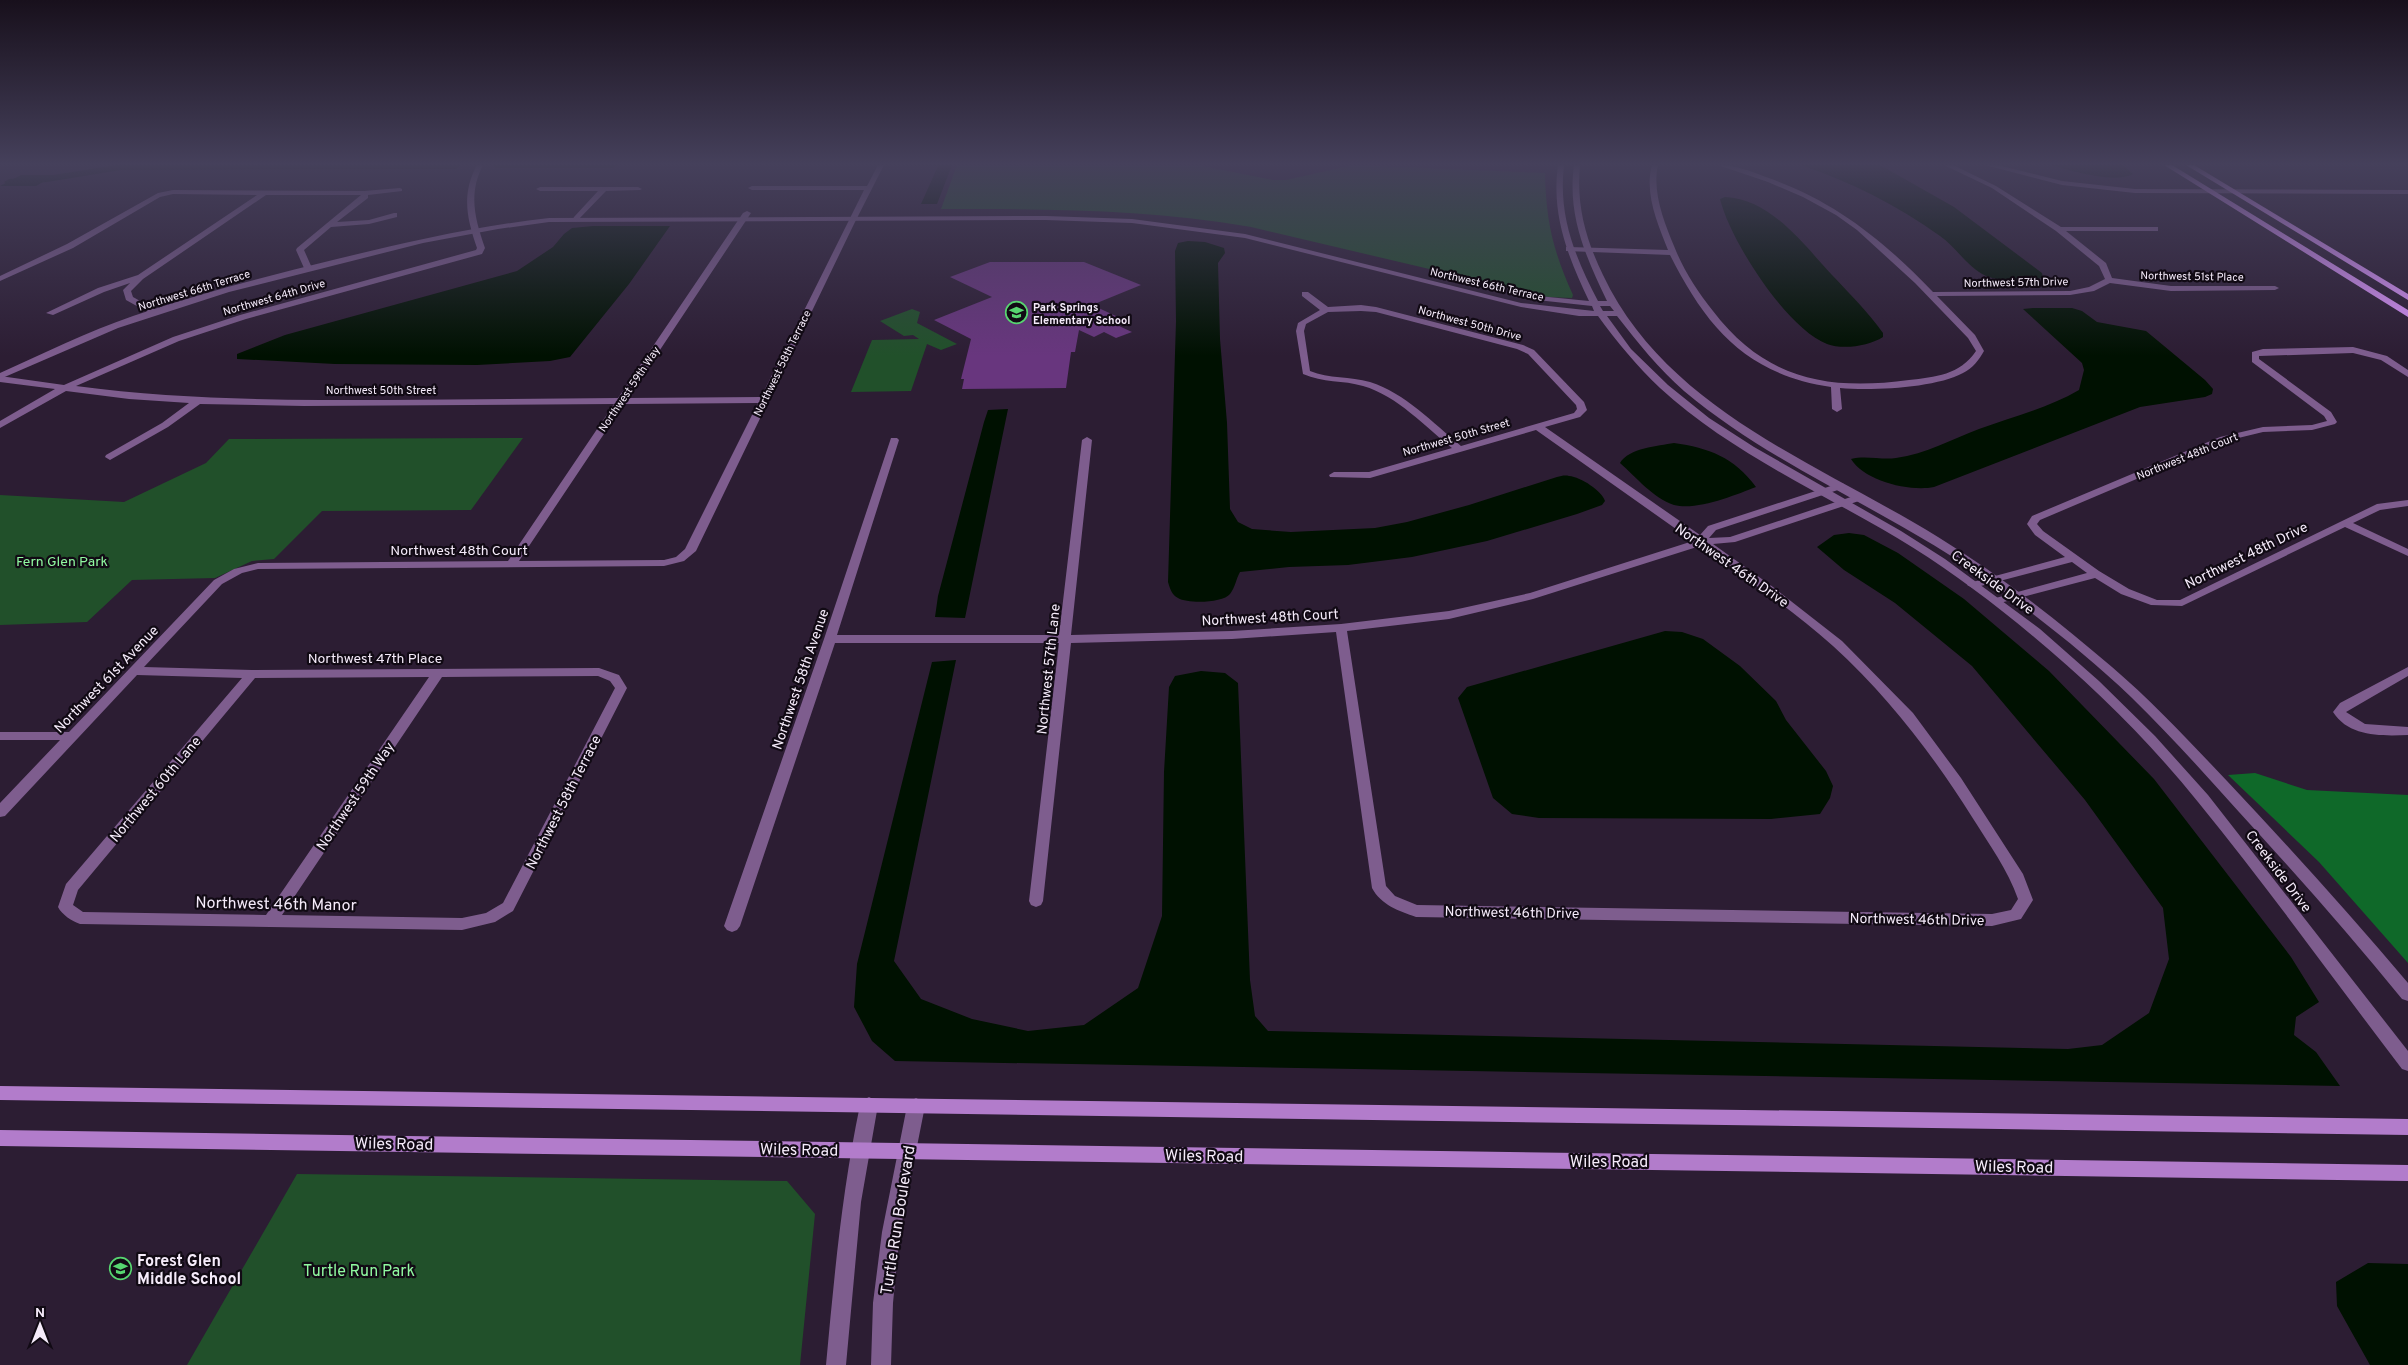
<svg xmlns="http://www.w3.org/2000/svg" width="2408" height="1365" viewBox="0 0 2408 1365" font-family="Overpass,sans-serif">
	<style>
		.green { fill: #21502a }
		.forest { fill: #0f6929 }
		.water { fill: #001101 }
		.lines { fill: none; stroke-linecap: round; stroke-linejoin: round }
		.stream { stroke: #001101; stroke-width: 3 }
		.canal { fill: #001101; fill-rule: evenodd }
		.building { fill: #68367e }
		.minor { fill: #7e5d8e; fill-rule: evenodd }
		.tertiary { fill: #7e5d8e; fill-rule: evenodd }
		.secondary { fill: #b27ccb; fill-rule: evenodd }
		.primary { fill: #da94fb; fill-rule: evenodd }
		.labels { text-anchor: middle; stroke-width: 4.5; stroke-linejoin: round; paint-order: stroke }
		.far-street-label { font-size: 11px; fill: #f5ebfa; stroke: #110a14 }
		.far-poi-label { font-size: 11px; font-weight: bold; fill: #f5ebfa; stroke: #110a14; text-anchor: start }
		.street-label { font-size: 14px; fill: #f5ebfa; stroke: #110a14 }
		.park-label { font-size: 14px; fill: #90f9a0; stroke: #110a14 }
		.near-street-label { font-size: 16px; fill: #f5ebfa; stroke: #110a14 }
		.near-poi-label { font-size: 16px; font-weight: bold; fill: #f5ebfa; stroke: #110a14; text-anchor: start }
		.near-park-label { font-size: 16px; fill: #90f9a0; stroke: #110a14 }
	</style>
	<rect width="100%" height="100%" fill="#2c1d33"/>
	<!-- green -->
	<path class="green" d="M957,165H1197L1273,180H1286L1353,165L1545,173C1546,221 1553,251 1573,295L1572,298L1548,297L1251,227C1146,209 1048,209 941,209Z
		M912,309L920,312L917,323L957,344L941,350L927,344L911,391L851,392L872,340L919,339L913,335L904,336L880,321Z
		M523,438L471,510L322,511L274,559L252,561L215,578L132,580L87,622L0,625V495L124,502L206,463L229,439Z
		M297,1174L787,1181L815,1214L800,1365H187Z"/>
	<!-- forest -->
	<path class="forest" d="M2255,773L2307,790L2408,795V963L2319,862L2228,775Z"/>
	<!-- water -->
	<path class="water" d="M952,165L937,204H921L938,166H895Z
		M1801,165H1880L1954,207L2042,273L2043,278C2024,279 2004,283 1986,276C1968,268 1956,247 1940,236C1897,205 1851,182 1801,165Z
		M2051,165H2123L2133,174C2114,184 2072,171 2051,165Z
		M21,175H55L36,186H0Z
		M1725,197C1771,199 1803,244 1832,275C1850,294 1868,312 1883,333V337C1869,346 1843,350 1827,344C1786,328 1730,240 1720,199Z
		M593,226H670L629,284L570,357L550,361L477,365L335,364L237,359V354L285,335L517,271L553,247L564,234L572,228Z
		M1188,241L1205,242L1224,248L1225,253L1218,263L1220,339L1227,423L1230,509L1238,522L1252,529L1291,532L1375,528L1407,522L1469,505L1557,477C1561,476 1565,475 1569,476C1581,477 1602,491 1605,501L1602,505L1577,514L1487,541L1412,557L1348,565L1289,567L1240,572C1236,579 1235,588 1230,594C1223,603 1188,604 1178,598C1172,595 1170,589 1168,582L1176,321L1175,251L1178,243Z
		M2033,308H2072L2082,311L2097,322L2146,331L2205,380L2213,389L2212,394L2205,397L2140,407L1934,487C1910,492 1864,481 1851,459C1865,455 1881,460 1896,458C1926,454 1952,439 1979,429C2013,417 2048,408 2079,390L2084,370L2082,363L2023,309Z
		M1008,409L965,618L935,617L938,596L984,422L988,410Z
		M1674,443C1709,448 1734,457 1756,487C1735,495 1697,511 1674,505C1653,498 1636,477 1620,463C1629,448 1658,446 1674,443Z
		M1849,533L1864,535L1898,553L1964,599L2049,671L2154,779L2291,957L2319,1002L2296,1017L2294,1035L2316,1052L2340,1086L895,1061L872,1041L854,1007L857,964L932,662L956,660L894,961L921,999L972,1019L1028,1031L1084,1025L1138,988L1162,916L1164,772L1169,687L1175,676L1201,671L1225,673L1238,683L1250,980L1255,1016L1268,1031L2068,1049L2102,1045L2149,1013L2169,959L2163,908L2085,800L1972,666L1895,603L1844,570L1817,547L1834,535Z
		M1665,631L1682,632L1703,639L1740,666L1776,701L1786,720L1826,771L1833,786L1830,798L1820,814L1771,819L1539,818L1512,814L1493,798L1458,698L1467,687Z
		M2368,1263L2408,1264V1365H2370L2337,1306L2336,1282Z"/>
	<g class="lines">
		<!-- stream -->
		<path class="stream" d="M121,167L123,165"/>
		<!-- canal -->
		<path class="canal" d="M116,165H460V166L456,169L121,170L47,182L9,185L4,182L9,179L47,176Z
			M492,165H617L613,168H496Z"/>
	</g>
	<!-- building -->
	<path class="building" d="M990,262H1084L1141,285L1092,305L1129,322L1119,326L1132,332L1116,338L1104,332L1094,337L1079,330L1075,352H1071L1066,388L962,389L964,379H961L971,339L934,320L992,297L950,277Z"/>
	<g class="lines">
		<!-- minor -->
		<path class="minor" d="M477,165H483C468,194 475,219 485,248L482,254L246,319L179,341L76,386C179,400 283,400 387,400C464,399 541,399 618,398L743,213L747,211L751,213L628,398L761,397L864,190H752L748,188L752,186H867L878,165H884L855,222L696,551L684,561L664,566L258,569L242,573L222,584L144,667L252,670L599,668L619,675L627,688L513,911L495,922L462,930L80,924C72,921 62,915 58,907L66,884L242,678L137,675L5,816L0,817V803L60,740H0V732H69L214,580L234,569L258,563L508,561L614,404L304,406L200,404L168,427L110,460L105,457L106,455L162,423L189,403L129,399L66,391L0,428V421L55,389L0,382V376L64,385L173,337L240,315L476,250L477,248C467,219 461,194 477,165ZM758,403L685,549L676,557L664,560L519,561L624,404ZM598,676L610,681L615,688L503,903L486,913L462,918L282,915L442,677ZM429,677L266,915L83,912L73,905L78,890L255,678Z
			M1652,165H1658C1652,192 1664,222 1674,246C1683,269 1697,291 1713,311C1765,379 1827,391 1909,380C1935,377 1960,375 1976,351L1968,338L1915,283L1857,230L1836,215L1803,197L1768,182L1718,165C1735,165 1750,171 1766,177C1835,201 1883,240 1933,292L2070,291L2089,287L2105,279L2099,266L2056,231L1992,188L1944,165H1953L1996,186L2061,227H2158V231H2066L2106,263L2112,278L2171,286H2275L2279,288L2275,290L2171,291L2110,283L2094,291L2070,295L1937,296L1975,335L1984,351C1979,360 1973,368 1963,373C1936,388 1871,391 1840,388L1842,409L1837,412L1832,409L1831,387C1746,374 1707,328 1670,255L1566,251V247H1569L1668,250C1658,225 1644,193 1652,165Z
			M638,187L642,189L640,190L606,191L577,221L573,219L574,217L598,191H540L536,189L540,187Z
			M400,188L402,189V191L368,195V198L337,222L369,220L394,213H397V217L369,224L331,227L304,250L312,268L308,270L304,268L296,250L297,248L361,195H266L143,279L131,291L133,297L156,310V314L153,315L126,300L123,290L130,283L104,292L53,315L46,313L98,288L138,275L257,195L173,194L160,197L73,248L0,281V276L67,244L158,193L173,190L364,191Z
			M1302,292H1308L1328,307L1361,305L1376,307L1523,345L1534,350L1584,402L1587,410L1580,417L1545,427L1700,535L1708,526L1840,483L1844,484V488L1716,530L1709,538L1730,537L1857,495H1865V499L1735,542L1713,544L1773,587L1842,641L1913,713L1961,778L2023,874L2033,900L2021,919L1992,926L1416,917C1399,911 1381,905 1372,888L1336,632L1232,639L1071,643L1043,901L1041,905L1036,907L1031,905L1029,901L1059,643H835L740,926L737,930L732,932L727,930L724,926L824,639L891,438H897L899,440L837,635H1059L1082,440L1087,437L1092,440L1071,635L1232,631L1341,624L1449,611L1530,593L1693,541L1536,430L1370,478L1330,477L1329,475L1334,472H1369L1452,448C1425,427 1398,396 1363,386C1343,380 1323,383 1303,374L1296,331L1298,323L1320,310L1302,296ZM1361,311L1376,312L1517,349L1528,354L1576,405L1577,409L1574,413L1461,446C1433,423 1405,393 1370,382C1350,376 1329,379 1310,371L1304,331L1306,324L1328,312ZM1700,546C1745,578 1792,609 1833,646C1888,696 1933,755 1972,817C1989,844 2008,870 2018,899L2011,910L1992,914L1417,905L1395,896L1386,886L1347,631L1449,619L1533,599Z
			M2353,347L2387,356L2408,370V377L2381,360L2353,353L2259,356V359L2331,412L2337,422L2335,424L2312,430L2263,432L2226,441L2040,520L2037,524L2043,531L2099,571L2129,589L2157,600H2180L2377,504L2408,500V506L2380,510L2353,523L2408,549V556L2345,527L2182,606L2151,605L2121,594L2095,578L1996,604L1990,601L1992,599L2087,573L2072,562L1973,588L1967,585L1969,583L2065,557L2035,535L2027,524L2032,516L2220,437L2263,427L2312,425L2327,421L2324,416L2252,362V352L2263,349Z
			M2408,667V676L2346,712L2365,724L2408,727V735C2381,736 2349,737 2333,712L2340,703Z"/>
		<!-- tertiary -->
		<path class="tertiary" d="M1558,165H1564C1558,216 1575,257 1598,301H1607C1586,257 1567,216 1574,165H1580C1576,205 1586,240 1603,275C1667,410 1818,463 1938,537C2000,575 2057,620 2112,667C2153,702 2190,742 2227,781C2289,847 2350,914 2408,983V1001L2402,999C2350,935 2295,873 2239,812C2204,773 2169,734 2131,697C2089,657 2043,621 1997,587C1898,514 1778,470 1684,391C1659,369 1638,343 1617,316H1607L1631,349L1668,385L1709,418L1754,447L1901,531L1945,559L2040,629L2099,681L2155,736L2208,795L2408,1051V1071L2402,1069C2334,980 2269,889 2198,802C2141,731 2073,667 2002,611C1964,581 1924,553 1882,529C1807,486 1724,447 1660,388C1637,366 1617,342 1598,316H1579L1521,307L1245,238L1132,223L1046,220L549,222L498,229L423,243L229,292L118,328L0,379V373C44,353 87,332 133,316C200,293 268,276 337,259C407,242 477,226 549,218L1046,216L1132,219L1245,234L1521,303L1594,311L1592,306L1528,299L1524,297L1528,295L1589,301C1568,257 1551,215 1558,165ZM1600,306H1610L1614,311H1603Z
			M1985,165H1997L2062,181L2135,189L2408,190V194L2135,193L2062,185Z
			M869,1097L875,1100L878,1105L861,1202L846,1365H826C834,1278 842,1191 860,1105L863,1100Z
			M916,1098L922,1101L925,1106L900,1232L893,1303L891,1365H871L873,1303L882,1232L907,1106L910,1101Z"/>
		<!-- secondary -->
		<path class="secondary" d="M0,1086L2408,1119V1135L0,1100Z
			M0,1130L2408,1165V1181L0,1146Z"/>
		<!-- primary -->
		<path class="primary" d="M2164,165H2172L2408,310V317Z
			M2186,165H2194L2408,294V300Z"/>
	</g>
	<!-- sky -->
	<linearGradient id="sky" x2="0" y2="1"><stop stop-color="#18101c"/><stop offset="0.46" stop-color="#45405b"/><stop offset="1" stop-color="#45405b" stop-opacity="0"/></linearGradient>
	<rect width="2408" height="356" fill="url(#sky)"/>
	<!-- icons -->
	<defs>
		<symbol id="school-ring" viewBox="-11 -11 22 22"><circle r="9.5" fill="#110a14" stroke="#57d570" stroke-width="1.5"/><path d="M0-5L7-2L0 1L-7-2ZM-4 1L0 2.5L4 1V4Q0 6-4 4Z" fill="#57d570"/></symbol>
	</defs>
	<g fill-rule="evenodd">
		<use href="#school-ring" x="1004" y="300" width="25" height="25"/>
		<use href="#school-ring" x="108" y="1256" width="25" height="25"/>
	</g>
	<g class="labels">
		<!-- far-street labels -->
		<g class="far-street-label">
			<text transform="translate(2192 276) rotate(1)" y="4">Northwest 51st Place</text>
			<text transform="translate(2016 282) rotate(-1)" y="4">Northwest 57th Drive</text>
			<text transform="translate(1487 284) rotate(13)" y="4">Northwest 66th Terrace</text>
			<text transform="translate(194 290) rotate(-17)" y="4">Northwest 66th Terrace</text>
			<text transform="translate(274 297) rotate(-16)" y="4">Northwest 64th Drive</text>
			<text transform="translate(1470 323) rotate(15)" y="4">Northwest 50th Drive</text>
			<text transform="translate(782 363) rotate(-64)" y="4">Northwest 58th Terrace</text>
			<text transform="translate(629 389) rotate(-56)" y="4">Northwest 59th Way</text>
			<text x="381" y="394">Northwest 50th Street</text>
			<text transform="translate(1456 437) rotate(-16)" y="4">Northwest 50th Street</text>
			<text transform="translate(2187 456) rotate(-22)" y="4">Northwest 48th Court</text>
		</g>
		<!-- far-poi labels -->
		<g class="far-poi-label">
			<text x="1033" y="311">Park Springs<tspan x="1033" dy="13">Elementary School</tspan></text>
		</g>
		<!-- street labels -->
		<g class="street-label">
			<text x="459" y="555">Northwest 48th Court</text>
			<text transform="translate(2246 555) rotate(-26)" y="5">Northwest 48th Drive</text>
			<text transform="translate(1732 565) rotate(35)" y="5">Northwest 46th Drive</text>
			<text transform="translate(1993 582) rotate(36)" y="5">Creekside Drive</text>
			<text transform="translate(1270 617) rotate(-3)" y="5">Northwest 48th Court</text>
			<text x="375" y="663">Northwest 47th Place</text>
			<text transform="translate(1048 669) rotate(-84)" y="5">Northwest 57th Lane</text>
			<text transform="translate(106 679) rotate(-46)" y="5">Northwest 61st Avenue</text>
			<text transform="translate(800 679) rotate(-71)" y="5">Northwest 58th Avenue</text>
			<text transform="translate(155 789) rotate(-50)" y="5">Northwest 60th Lane</text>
			<text transform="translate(355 796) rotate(-56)" y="5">Northwest 59th Way</text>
			<text transform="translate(563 802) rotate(-63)" y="5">Northwest 58th Terrace</text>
			<text transform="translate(2279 871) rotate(53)" y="5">Creekside Drive</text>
			<text transform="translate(1512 912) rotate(1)" y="5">Northwest 46th Drive</text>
			<text transform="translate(1917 919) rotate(1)" y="5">Northwest 46th Drive</text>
		</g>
		<!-- park labels -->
		<g class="park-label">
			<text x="62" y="566">Fern Glen Park</text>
		</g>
		<!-- near-street labels -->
		<g class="near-street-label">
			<text transform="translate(276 903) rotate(1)" y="6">Northwest 46th Manor</text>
			<text transform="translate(394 1143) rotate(1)" y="6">Wiles Road</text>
			<text transform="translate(799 1149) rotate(1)" y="6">Wiles Road</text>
			<text transform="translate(1204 1155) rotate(1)" y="6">Wiles Road</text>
			<text x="1609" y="1167">Wiles Road</text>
			<text transform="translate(2014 1166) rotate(1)" y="6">Wiles Road</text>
			<text transform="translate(897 1220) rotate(-81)" y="6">Turtle Run Boulevard</text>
		</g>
		<!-- near-poi labels -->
		<g class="near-poi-label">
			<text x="137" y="1266">Forest Glen<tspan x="137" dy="18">Middle School</tspan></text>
		</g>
		<!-- near-park labels -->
		<g class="near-park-label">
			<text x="359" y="1276">Turtle Run Park</text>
		</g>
	</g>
	<!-- north arrow -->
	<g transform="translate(40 1325)" stroke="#110a14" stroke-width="4" paint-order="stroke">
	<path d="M0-4L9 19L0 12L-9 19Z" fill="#f5ebfa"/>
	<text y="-8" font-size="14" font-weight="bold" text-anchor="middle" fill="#f5ebfa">N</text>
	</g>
</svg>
